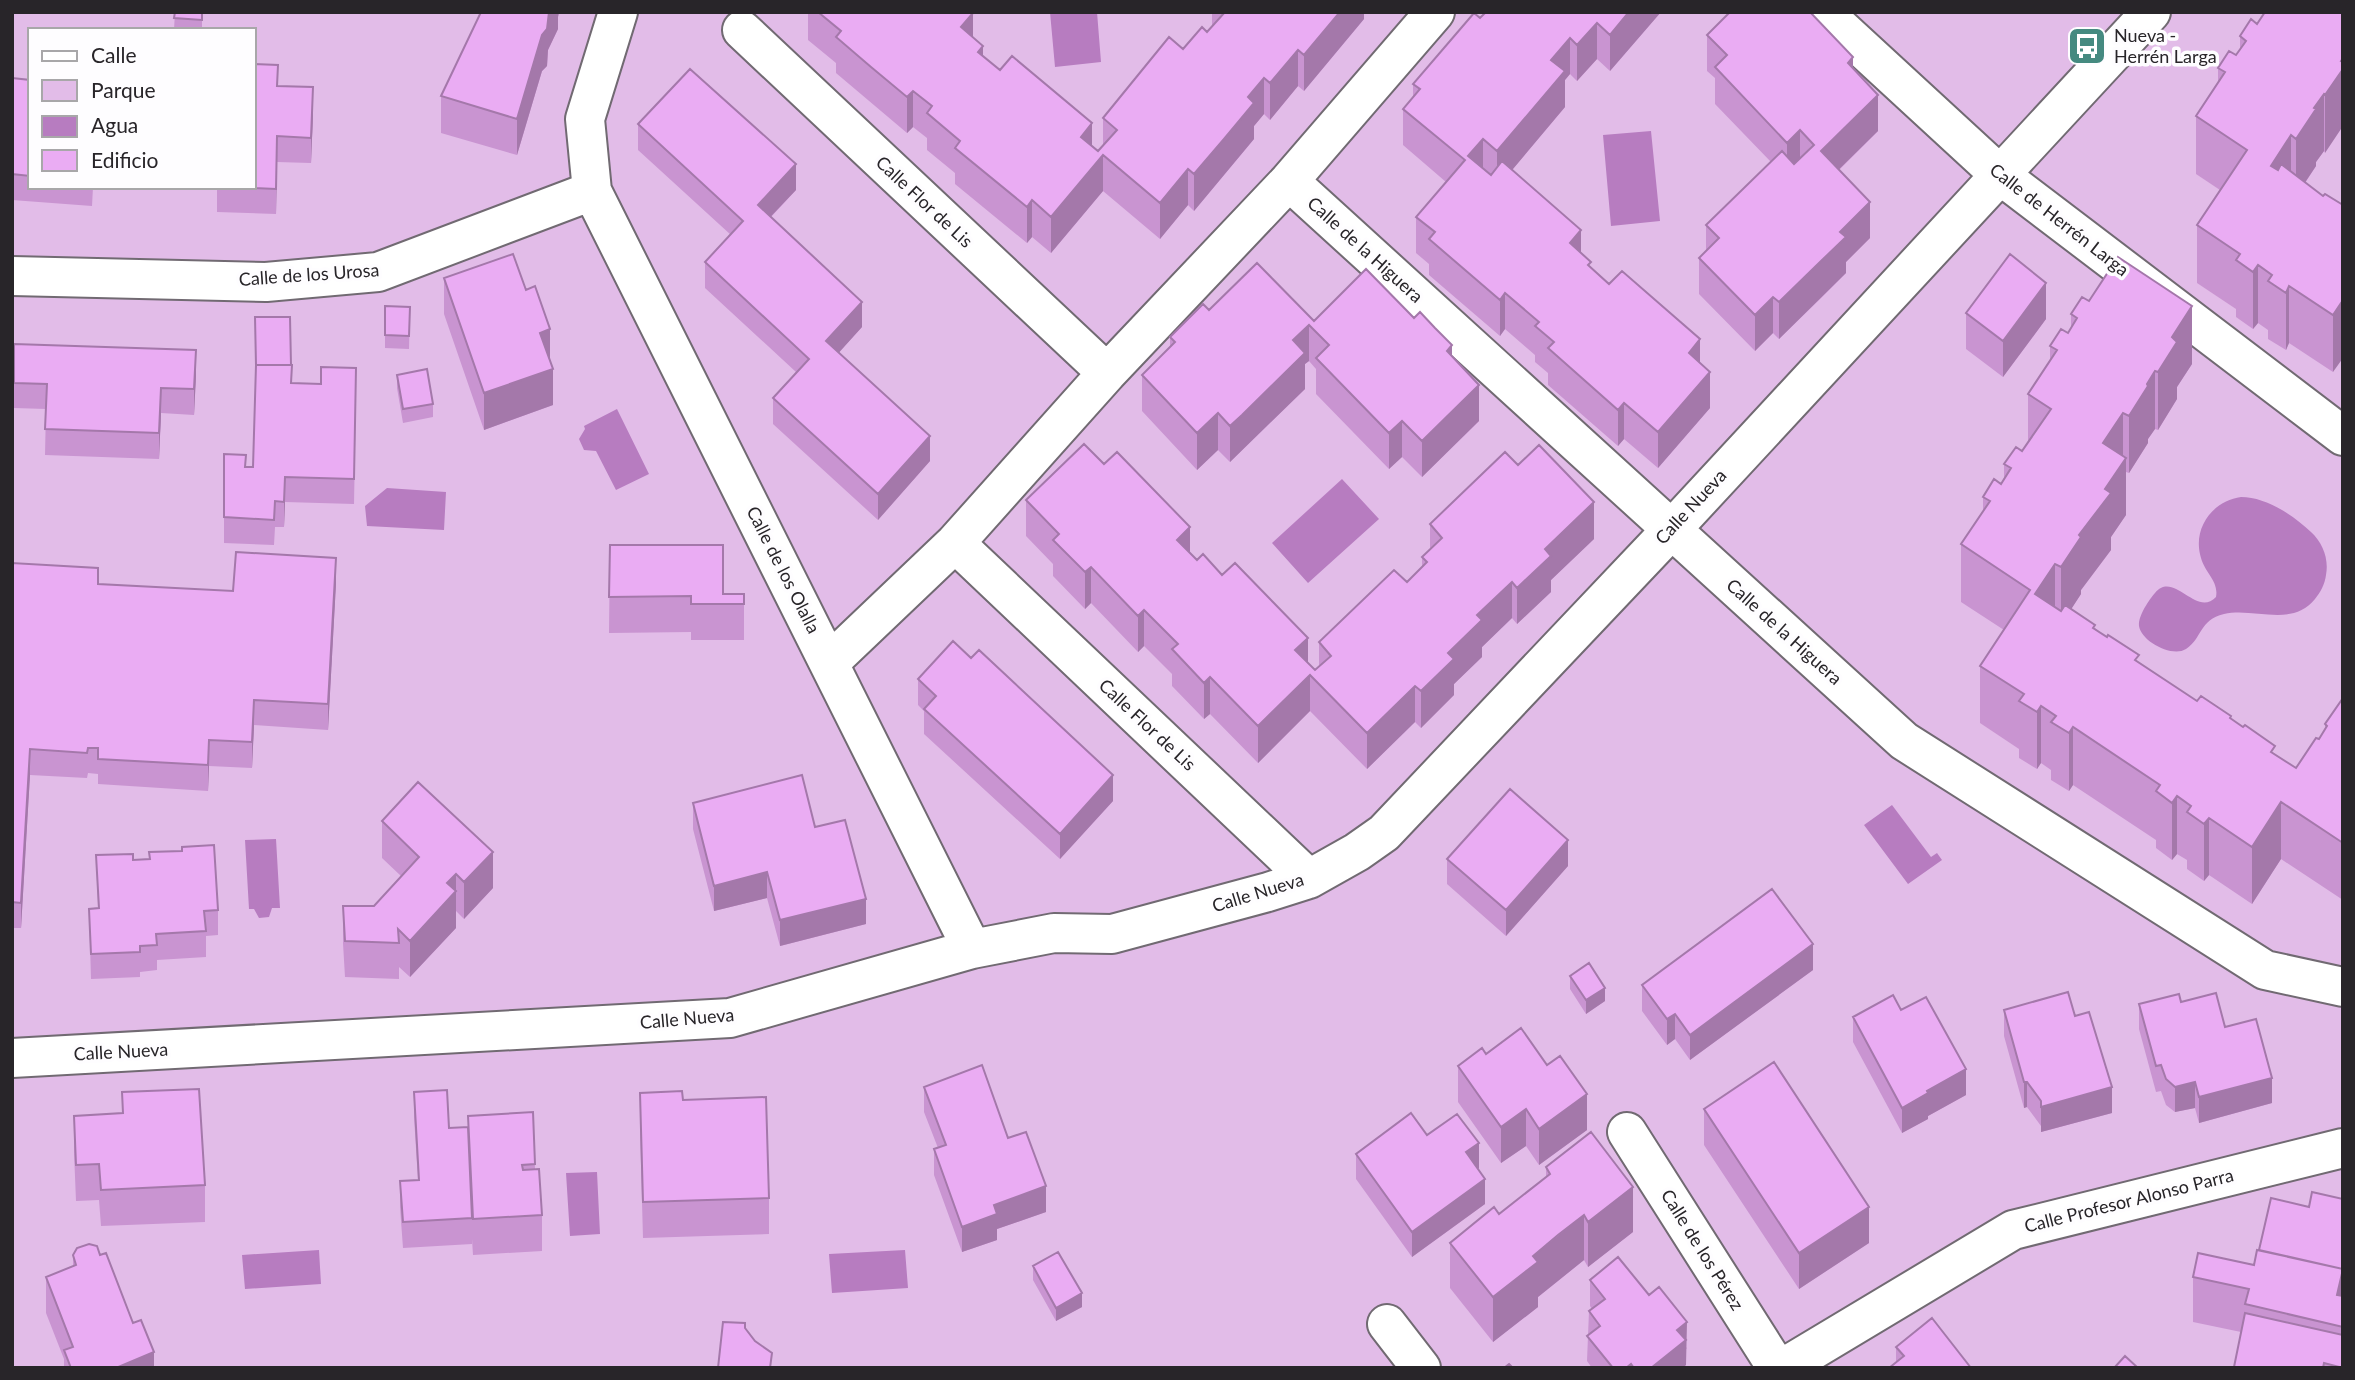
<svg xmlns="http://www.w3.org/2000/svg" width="2355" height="1380" viewBox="0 0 2355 1380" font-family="Lato,sans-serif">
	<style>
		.green { fill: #e2bce8; fill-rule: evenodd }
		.water { fill: #b77cc0 }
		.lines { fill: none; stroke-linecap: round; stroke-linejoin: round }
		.street-casing { stroke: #716a72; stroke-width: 42 }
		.street { stroke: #fff; stroke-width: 38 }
		.wall { fill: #c994d1 }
		.shaded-wall { fill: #a478aa }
		.building { fill: #eaacf3; stroke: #a478aa; stroke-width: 2 }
		.labels { text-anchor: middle; stroke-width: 7; stroke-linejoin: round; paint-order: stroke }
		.poi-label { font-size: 18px; fill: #282529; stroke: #fefdff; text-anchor: start }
		.street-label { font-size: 18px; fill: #282529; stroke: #fefdff }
	</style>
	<rect width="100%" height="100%" fill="#f5edf6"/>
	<!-- green -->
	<path class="green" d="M12,12H2343V1368H12ZM30,30H254V187H30Z"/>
	<!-- water -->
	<path class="water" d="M1050,12H1097L1101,62L1055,67Z
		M1651,131L1660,221L1611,226L1603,135Z
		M617,409L649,474L616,490L596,451L584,450L579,439L585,429L584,426Z
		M1342,479L1379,519L1308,583L1272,543Z
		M387,488L446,492L444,530L367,526L365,506Z
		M2241,497C2266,497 2293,515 2311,532C2323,543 2329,559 2326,575C2325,584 2320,593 2315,599C2292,628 2254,607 2224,614C2199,620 2202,639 2186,649C2172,658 2141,641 2139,626C2138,616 2149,600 2155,593C2174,570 2196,618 2216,597C2219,581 2205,573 2201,558C2192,529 2212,501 2241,497Z
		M1892,805L1931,857L1937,853L1942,860L1908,884L1864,825Z
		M276,839L280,908H272L269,917L259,918L254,909H249L245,840Z
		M597,1172L600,1234L570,1236L566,1173Z
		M319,1250L321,1284L245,1289L242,1255Z
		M905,1250L908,1288L832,1293L829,1254Z"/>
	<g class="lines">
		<defs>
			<path id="street" d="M618,12L585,119L592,191L972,949
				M1823,12L2000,175L2343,436
				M742,30L1107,373
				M1289,181L1904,741L2265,970L2343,987
				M12,276L266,282L378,272L592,191
				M955,543L1309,879
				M830,662L955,543L1107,373L1289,181L1435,12
				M12,1058L730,1018L972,949L1054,933L1112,934L1268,892L1309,879L1357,852L1384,833L1672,529L2151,12
				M1627,1132L1777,1368
				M1387,1324L1421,1368
				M1783,1368L2013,1230L2343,1148"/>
		</defs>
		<!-- street casing -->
		<use href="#street" class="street-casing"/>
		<!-- street -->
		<use href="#street" class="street"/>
	</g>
	<!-- wall -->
	<path class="wall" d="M175,12H202V30H174Z
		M481,12H559L558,17V29L548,50L547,66L542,71L517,155L441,133V96Z
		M808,12H972L973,37L983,56L1098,151L1103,146V118L1183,49L1207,32L1212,26V12H1364V19L1304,91L1298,86L1270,120L1264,114L1254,126V139L1194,211L1188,205L1160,239L1103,191L1051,253L1032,237L1027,243L955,184V173L927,150V138L913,127L907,133L836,73V63L808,40Z
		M1661,12L1610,71L1597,59L1577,81L1570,74L1565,80V107L1512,170L1581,253L1591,268L1700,363L1710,408L1658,468L1624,439L1618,446L1548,385V373L1535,362V355L1505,329L1500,336L1429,275V264L1416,253V217L1446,182L1403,145V109L1413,97V84L1480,18Z
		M2343,12L2325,153L2324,151L2316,162V166L2305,183L2323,196L2343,205L2333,372L2289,343L2286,350L2268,339V330L2258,323L2253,329L2236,317V309L2197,283V225L2220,190L2196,174V116L2218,82V68L2236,55L2240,50V36L2257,24Z
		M1707,35L1853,68L1878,131L1839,170L1870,238L1846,262V273L1820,299L1779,339L1773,333L1755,351L1699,294V258L1706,251V225L1771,162L1715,104V78L1707,71Z
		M12,78L30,80V187H93L92,206L12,200Z
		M278,86L313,113L311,163L277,162L276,214L217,212V187Z
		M638,124L796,190L771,217L862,327L838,353L930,461L878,520L773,424V398L796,372L705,288V262L731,235L638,150Z
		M444,278L550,361L553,405L484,430L444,314Z
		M385,306L410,307L409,349L385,348Z
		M1209,310L1314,321L1414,318L1452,356L1479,421L1422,477L1402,457L1389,469L1316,394V369L1309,361L1305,364V389L1230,462L1218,450L1197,470L1142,411V375L1170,348V337Z
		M1966,313L2046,319L2003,377L1966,349Z
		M2071,314L2192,364L2177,387V399L2158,430L2155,429L2148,439V443L2129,473L2126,472V515L2111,537V550L2081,590V594L2071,609L2139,663L2197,701L2231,719L2275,754L2296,768L2319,739L2325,728V724L2343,698V900L2281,859L2252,904L2209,875L2204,881L2187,869V860L2177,854L2172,860L2156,848V840L2073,785L2069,791L2051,780V770L2041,763L2037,769L2019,758V749L1980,723V666L2004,630L1961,602V544L1983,511V497L2001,484L2004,478V464L2022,451L2028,443V394L2050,360V346L2068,333L2071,328Z
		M196,375L194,415L161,413L159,459L45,455L46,409L14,408V383Z
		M397,375L433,404V417L403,423L397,388Z
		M292,383L356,393L354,504L285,502L284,527H275L274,545L224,543V454L246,467H253Z
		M1518,465L1594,539L1551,580V592L1535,607L1517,624L1512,618L1482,647V657L1454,684V695L1421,728L1415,722L1367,769L1310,711L1258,763L1210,714L1204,719L1172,686V674L1144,646L1138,652L1091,603L1085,609L1053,576V564L1026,536V500L1190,553L1197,560L1222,575L1315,670L1319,667V642L1407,582L1422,567V557L1430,549V524Z
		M610,545L723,594H744V640H691V632L609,633Z
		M12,563L98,584L233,591L336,583L328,730L254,725L252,768L209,766L208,791L98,784V774L88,773L87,778L30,775L21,928H12Z
		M918,679L1113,801L1060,859L924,734V711L918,705Z
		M693,803L815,827L866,924L780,946L767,898L714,911L693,829Z
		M382,821L493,888L464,919L456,911V928L410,977L399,967V979L345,977L343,943V906H374L401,876L382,858Z
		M96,855L133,860L218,910V935L206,936V957L157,960V970L140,972V977L91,979L89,909L98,908Z
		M1447,859L1568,866L1506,936L1447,884Z
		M1813,970L1690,1060L1675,1039L1667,1045L1642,1011V985Z
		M1570,976L1605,1001L1586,1014L1570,989Z
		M2181,1002L2225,1027L2272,1103L2199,1123L2195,1108L2175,1112L2166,1105L2161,1091L2156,1092L2139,1029V1004Z
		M1901,1010L1966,1095L1928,1116V1119L1902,1133L1853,1042V1017Z
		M2004,1010L2075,1016L2112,1113L2041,1132V1126L2027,1107L2024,1108L2004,1036Z
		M1486,1054L1547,1065L1587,1130L1539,1165L1526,1146L1501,1163L1458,1102V1066Z
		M924,1087L1008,1138L1046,1212L997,1229V1240L962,1252L934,1175V1149L938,1148L924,1112Z
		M122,1092L205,1185V1222L101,1226L99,1200L76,1201L74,1152V1116L122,1113Z
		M414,1092L449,1128L468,1127V1116L533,1112L535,1169L542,1215V1251L473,1255L472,1239V1244L403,1248L400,1207V1181L418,1180L414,1117Z
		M640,1093L683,1100L769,1198V1234L643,1238L640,1129Z
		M1704,1109L1869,1243L1799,1289L1704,1145Z
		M1427,1135L1479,1168L1478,1169L1485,1204L1412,1257L1356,1179V1154Z
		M1546,1167L1633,1232L1588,1267L1584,1260L1558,1281L1538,1297V1307L1493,1342L1450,1288V1243L1499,1214L1546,1177Z
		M2343,1199V1368H2234L2241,1332L2193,1322V1277L2254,1265L2259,1250L2309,1207Z
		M73,1255L133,1323L154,1368H64V1359L46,1313V1277L73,1266Z
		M1033,1266L1082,1307L1056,1321L1033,1280Z
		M1590,1280L1687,1348L1686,1349V1365L1682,1368H1592L1587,1361L1589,1311L1592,1309L1590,1306Z
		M1896,1347L1971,1368L1896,1363Z"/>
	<!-- shaded-wall -->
	<path class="shaded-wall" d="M549,12H559L558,17V29L548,50L547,66L542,71L517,155V119Z
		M1340,12H1364V19L1304,91V55Z
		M1629,12H1661L1610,71V35Z
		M973,13V49L961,27Z
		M1597,23V59L1577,81V45Z
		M1570,38V74L1565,80V107L1497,188V151L1551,60Z
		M983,46V82L978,52Z
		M1298,50V86L1270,120V83Z
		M1853,57V94L1848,63Z
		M2343,58V126L2325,153V95Z
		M1264,78V114L1254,126V139L1194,211V174L1248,97Z
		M313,87V113L311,163V138Z
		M913,91V127L907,133V97Z
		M2324,94V151L2316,162V166L2296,196V139L2314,108Z
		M1878,95V131L1821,187V151Z
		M1092,123V159L1081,137Z
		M1800,130V167L1787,179V143Z
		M2291,135V193L2271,166Z
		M277,136V162L276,214V189Z
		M1483,139V175L1468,156Z
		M1103,155V191L1051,253V217Z
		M796,164V190L758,230V205Z
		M1188,169V205L1160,239V203Z
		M1032,200V237L1027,243V207Z
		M1870,202V238L1846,262V273L1779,339V302L1840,232Z
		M1581,230V266L1570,243Z
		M2258,265V323L2253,329V272Z
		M2046,283V319L2003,377V341Z
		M2289,286V343L2286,350V293Z
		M1505,293V329L1500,336V300Z
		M1773,297V333L1755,351V315Z
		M2343,300V358L2333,372V315Z
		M862,302V327L826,367V341Z
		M2192,306V364L2177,387V399L2158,430V372L2172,337Z
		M1309,325V361L1305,364V389L1230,462V426L1293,340Z
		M550,329V366L540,333Z
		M1700,339V376L1689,353Z
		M1452,345V382L1447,351Z
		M196,350V375L194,415V389Z
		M553,369V405L484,430V393Z
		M2155,371V429L2148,439V443L2129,473V416Z
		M1710,372V408L1658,468V432Z
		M1479,385V421L1422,477V441Z
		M161,388V413L159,459V433Z
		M1624,403V439L1618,446V410Z
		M1218,413V450L1197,470V433Z
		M2123,413V463L2126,458V515L2111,537V550L2081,590V594L2061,625V567L2079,535L2103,443Z
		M1402,421V457L1389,469V433Z
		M930,436V461L878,520V494Z
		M285,477V502L284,527V502Z
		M1594,502V539L1551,580V592L1517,624V588L1545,549Z
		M1190,527V563L1177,540Z
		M336,558V583L328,730V704Z
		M2055,564V621L2035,594Z
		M1091,567V603L1085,609V572Z
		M1512,582V618L1482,647V657L1454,684V695L1421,728V691L1477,615Z
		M1144,610V646L1138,652V616Z
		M1308,638V674L1295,650Z
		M1310,675V711L1258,763V726Z
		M1210,677V714L1204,719V683Z
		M1415,686V722L1367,769V733Z
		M254,700V725L252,768V742Z
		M2041,706V763L2037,769V712Z
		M2073,727V785L2069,791V733Z
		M209,740V766L208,791V765Z
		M30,749V775L21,928V903Z
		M1113,775V801L1060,859V834Z
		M2177,796V854L2172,860V803Z
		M2281,802V859L2252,904V847Z
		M2209,818V875L2204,881V824Z
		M1568,840V866L1506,936V910Z
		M493,852V888L464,919V882Z
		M767,872V898L714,911V886Z
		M456,874V928L410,977V941L447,883Z
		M866,899V924L780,946V920Z
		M1813,944V970L1690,1060V1035Z
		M1605,988V1001L1586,1014V1000Z
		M1675,1014V1039L1667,1045V1019Z
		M1966,1069V1095L1928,1116V1119L1902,1133V1108L1927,1091Z
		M2272,1078V1103L2199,1123V1097Z
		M2024,1082H2027V1107L2024,1108Z
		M2195,1082V1108L2175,1112V1087Z
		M2112,1087V1113L2041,1132V1107Z
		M1587,1094V1130L1539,1165V1129Z
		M1526,1109V1146L1501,1163V1127Z
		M1479,1143V1168L1466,1178V1152Z
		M1485,1179V1204L1412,1257V1232Z
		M1046,1186V1212L997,1229V1240L962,1252V1227L994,1205Z
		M1633,1187V1232L1588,1267V1222Z
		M1869,1207V1243L1799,1289V1253Z
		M1584,1215V1260L1538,1297V1307L1493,1342V1297L1533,1256Z
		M2343,1269V1314L2337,1295Z
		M1082,1293V1307L1056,1321V1308Z
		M1687,1322L1686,1365L1682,1368H1651L1677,1330Z
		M154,1352V1368H116Z"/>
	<!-- building -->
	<path class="building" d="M175,12H202V20L174,18Z
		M481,12H549L547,29L542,35L517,119L441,96Z
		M818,12H972L973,13L961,27L983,46L978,52L1000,70L1012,56L1092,123L1081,137L1098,151L1117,130L1103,118L1169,37L1183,49L1202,27L1207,32L1225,12H1340L1304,55L1298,50L1270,83L1264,78L1248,97L1254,103L1224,139L1194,174L1188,169L1160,203L1103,155L1051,217L1032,200L1027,207L955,148L960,141L927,113L932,106L913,91L907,97L871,67L836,37L841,31Z
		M1486,12H1629L1610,35L1597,23L1577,45L1570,38L1551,60L1565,71L1497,151L1483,139L1468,156L1491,175L1502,161L1581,230L1570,243L1591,262L1588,265L1609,284L1622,271L1700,339L1689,353L1710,372L1658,432L1624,403L1618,410L1548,348L1554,342L1535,326L1539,322L1505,293L1500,300L1429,239L1435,232L1416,217L1465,160L1403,109L1420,89L1413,84L1474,13L1480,18Z
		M1730,12H1810L1853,57L1848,63L1878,95L1821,151L1870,202L1840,232L1846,237L1820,262L1779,302L1773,297L1755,315L1699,258L1719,238L1706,225L1782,151L1794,164L1814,145L1800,130L1787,143L1715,67L1727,55L1707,35Z
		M2265,12H2343V58L2341,61L2343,62V69L2325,95L2324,94L2314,108L2316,109L2296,139L2291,135L2271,166L2278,170L2281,164L2323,196L2325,194L2343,205V300L2333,315L2289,286L2286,293L2268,281L2272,275L2258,265L2253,272L2236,260L2240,254L2197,225L2247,150L2196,116L2225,72L2218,68L2229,51L2236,55L2246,41L2240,36L2251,19L2257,24Z
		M254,64L278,65L277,86L313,87L311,138L277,136L276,189L231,187H254Z
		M690,69L796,164L758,205L862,302L826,341L930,436L878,494L773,398L809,359L705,262L743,221L638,124Z
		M12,78L30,80V176L12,174Z
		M513,254L526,290L535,286L550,329L540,333L553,369L484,393L444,278Z
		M2010,254L2046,283L2003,341L1966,313Z
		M2118,257L2192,306L2172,337L2177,342L2158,372L2155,371L2147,384L2148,386L2129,416L2123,413L2103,443L2126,458L2105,489L2111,493L2079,535L2081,537L2061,567L2055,564L2035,594L2061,611L2065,605L2095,625L2093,628L2107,637L2108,635L2139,655L2135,660L2197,701L2201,696L2231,716L2230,718L2243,727L2245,725L2275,746L2271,752L2296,768L2316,738L2319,739L2327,726L2325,724L2343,698V843L2281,802L2252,847L2209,818L2204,824L2187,812L2191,806L2177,796L2172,803L2156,791L2160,785L2073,727L2069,733L2051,722L2056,716L2041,706L2037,712L2019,701L2024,694L1980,666L2030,590L1961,544L1990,501L1983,497L1994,479L2001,484L2011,468L2004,464L2016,447L2022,451L2051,409L2028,394L2057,350L2050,346L2061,329L2068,333L2077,318L2071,314L2082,297L2089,301Z
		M1257,263L1314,321L1366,269L1414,318L1420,312L1435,328L1452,345L1447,351L1479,385L1422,441L1402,421L1389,433L1316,358L1329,345L1309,325L1293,340L1305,353L1242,415L1230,426L1218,413L1197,433L1142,375L1175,342L1170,337L1203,304L1209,310Z
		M385,306L410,307L409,336L385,335Z
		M255,317H290L291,365H256Z
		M14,344L196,350L194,389L161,388L159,433L45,429L47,384L14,383Z
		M256,365H292L291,383L321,384V367L356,368L354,479L285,477L284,502L275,501L274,520L224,517V454L246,455L245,467H253Z
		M427,369L433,404L403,409L397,375Z
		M1084,444L1104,464L1117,452L1190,527L1177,540L1197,560L1203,554L1222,575L1235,563L1308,638L1295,650L1315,670L1331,656L1319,642L1394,570L1407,582L1427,562L1422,557L1442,538L1430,524L1505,452L1518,465L1539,445L1594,502L1545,549L1551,556L1535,571L1517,588L1512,582L1477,615L1482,620L1448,653L1454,659L1421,691L1415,686L1367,733L1310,675L1258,726L1210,677L1204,683L1172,649L1178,644L1144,610L1138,616L1091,567L1085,572L1053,540L1059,534L1026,500Z
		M610,545H723V594H744V604H691V596L609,597Z
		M236,552L336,558L328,704L254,700L252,742L209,740L208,765L98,759V748H88L87,753L30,749L21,903L12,902V563L98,568V584L233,591Z
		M953,641L971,658L979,650L1113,775L1060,834L924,709L936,696L918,679Z
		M802,775L815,827L845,820L866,899L780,920L767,872L714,886L693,803Z
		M418,782L493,852L464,882L456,874L447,883L456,891L410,941L398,929L399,943L345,941L343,906H374L419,857L382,821Z
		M1510,789L1568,840L1506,910L1447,859Z
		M214,845L218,910L204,911L206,931L156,934L157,945L140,946V952L91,954L89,909L99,908L96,855L133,854V860L150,859L149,852L182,851V847Z
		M1772,889L1813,944L1690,1035L1675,1014L1667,1019L1642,985Z
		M1589,963L1605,988L1586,1000L1570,976Z
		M2068,992L2075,1016L2089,1012L2112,1087L2041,1107V1101L2027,1082H2024L2004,1010Z
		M2216,993L2225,1027L2256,1019L2272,1078L2199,1097L2195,1082L2175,1087L2166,1079L2161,1065L2156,1066L2139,1004L2179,994L2181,1002Z
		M1893,995L1901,1010L1926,997L1966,1069L1927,1091L1928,1093L1902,1108L1853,1017Z
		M1521,1028L1547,1065L1560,1056L1587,1094L1539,1129L1526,1109L1501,1127L1458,1066L1482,1048L1486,1054Z
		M1774,1062L1869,1207L1799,1253L1704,1109Z
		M982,1065L1008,1138L1026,1132L1046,1186L994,1205L997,1214L962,1227L934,1149L946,1145L924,1087Z
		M199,1089L205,1185L101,1190L99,1164L76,1165L74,1116L123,1113L122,1092Z
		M447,1090L449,1128L468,1127L472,1218L403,1222L400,1181L419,1180L414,1092Z
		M682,1091L683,1100L766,1097L769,1198L643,1202L640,1093Z
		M533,1112L535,1164L522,1165L523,1170L539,1169L542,1215L473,1219L468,1116Z
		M1411,1113L1427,1135L1457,1114L1479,1143L1466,1152L1485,1179L1412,1232L1356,1154Z
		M1591,1132L1633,1187L1588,1222L1584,1215L1558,1235L1533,1256L1538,1262L1493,1297L1450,1243L1494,1207L1499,1214L1550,1174L1546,1167Z
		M2312,1192L2343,1199V1277V1269L2259,1250L2271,1198L2309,1207Z
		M89,1244L97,1246L100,1255L106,1253L133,1323L141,1320L154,1352L116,1368H71L64,1350L73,1347L46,1277L76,1265L73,1255L77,1248Z
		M2257,1250L2343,1269L2337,1295L2343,1296V1327L2245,1304L2249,1289L2193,1277L2198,1253L2254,1265Z
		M1058,1252L1082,1293L1056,1308L1033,1266Z
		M1618,1257L1649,1295L1659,1287L1687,1322L1677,1330L1686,1340L1651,1368H1634L1631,1364L1626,1368H1613L1587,1336L1600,1326L1589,1311L1605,1299L1590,1280Z
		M2245,1313L2343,1335V1368L2324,1363L2323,1368H2239L2234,1367Z
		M1932,1318L1971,1368H1889L1904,1356L1896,1347Z
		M723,1322L745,1323V1328L755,1341L772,1353L770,1368H718Z
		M2125,1356L2138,1368H2114Z
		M1509,1364L1513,1368H1504Z"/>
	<!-- icons -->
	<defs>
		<symbol id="bus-square" viewBox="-11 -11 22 22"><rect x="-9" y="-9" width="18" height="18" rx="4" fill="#458a80" stroke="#fefdff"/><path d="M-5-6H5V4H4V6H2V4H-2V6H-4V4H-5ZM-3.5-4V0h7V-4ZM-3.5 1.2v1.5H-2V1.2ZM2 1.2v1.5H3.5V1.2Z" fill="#fff"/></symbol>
	</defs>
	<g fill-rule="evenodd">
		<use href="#bus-square" x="2065" y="24" width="44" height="44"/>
	</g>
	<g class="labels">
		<!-- poi labels -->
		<g class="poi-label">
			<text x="2114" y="42">Nueva -<tspan x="2114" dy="21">Herrén Larga</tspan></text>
		</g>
		<!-- street labels -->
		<g class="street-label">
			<text transform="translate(924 202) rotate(43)" y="6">Calle Flor de Lis</text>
			<text transform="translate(2059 220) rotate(38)" y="6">Calle de Herrén Larga</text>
			<text transform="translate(1365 250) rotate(42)" y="6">Calle de la Higuera</text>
			<text transform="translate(309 275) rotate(-4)" y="6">Calle de los Urosa</text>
			<text transform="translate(1691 507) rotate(-47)" y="6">Calle Nueva</text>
			<text transform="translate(783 570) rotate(63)" y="6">Calle de los Olalla</text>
			<text transform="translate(1784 632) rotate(42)" y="6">Calle de la Higuera</text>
			<text transform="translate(1147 725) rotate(43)" y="6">Calle Flor de Lis</text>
			<text transform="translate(1258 893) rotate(-17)" y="6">Calle Nueva</text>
			<text transform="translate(687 1019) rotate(-5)" y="6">Calle Nueva</text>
			<text transform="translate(121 1052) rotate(-3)" y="6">Calle Nueva</text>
			<text transform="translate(2129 1201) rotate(-14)" y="6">Calle Profesor Alonso Parra</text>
			<text transform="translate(1702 1250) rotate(58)" y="6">Calle de los Pérez</text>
		</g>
	</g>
	<!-- border -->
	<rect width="2355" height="1380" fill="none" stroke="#282529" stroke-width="28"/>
	<!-- legend -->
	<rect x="28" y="28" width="228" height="161" fill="#fefdff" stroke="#a8a7a9" stroke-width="2"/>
	<rect x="42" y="51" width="35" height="10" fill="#ffffff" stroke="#a8a7a9" stroke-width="2"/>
	<text x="91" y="63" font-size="21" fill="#282529">Calle</text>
	<rect x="42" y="80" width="35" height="21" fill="#e2bce8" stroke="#a8a7a9" stroke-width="2"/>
	<text x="91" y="98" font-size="21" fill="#282529">Parque</text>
	<rect x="42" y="116" width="35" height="21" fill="#b77cc0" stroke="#a8a7a9" stroke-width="2"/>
	<text x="91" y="133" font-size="21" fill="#282529">Agua</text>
	<rect x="42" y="150" width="35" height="21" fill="#eaacf3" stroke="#a8a7a9" stroke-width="2"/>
	<text x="91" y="168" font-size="21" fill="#282529">Edificio</text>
</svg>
